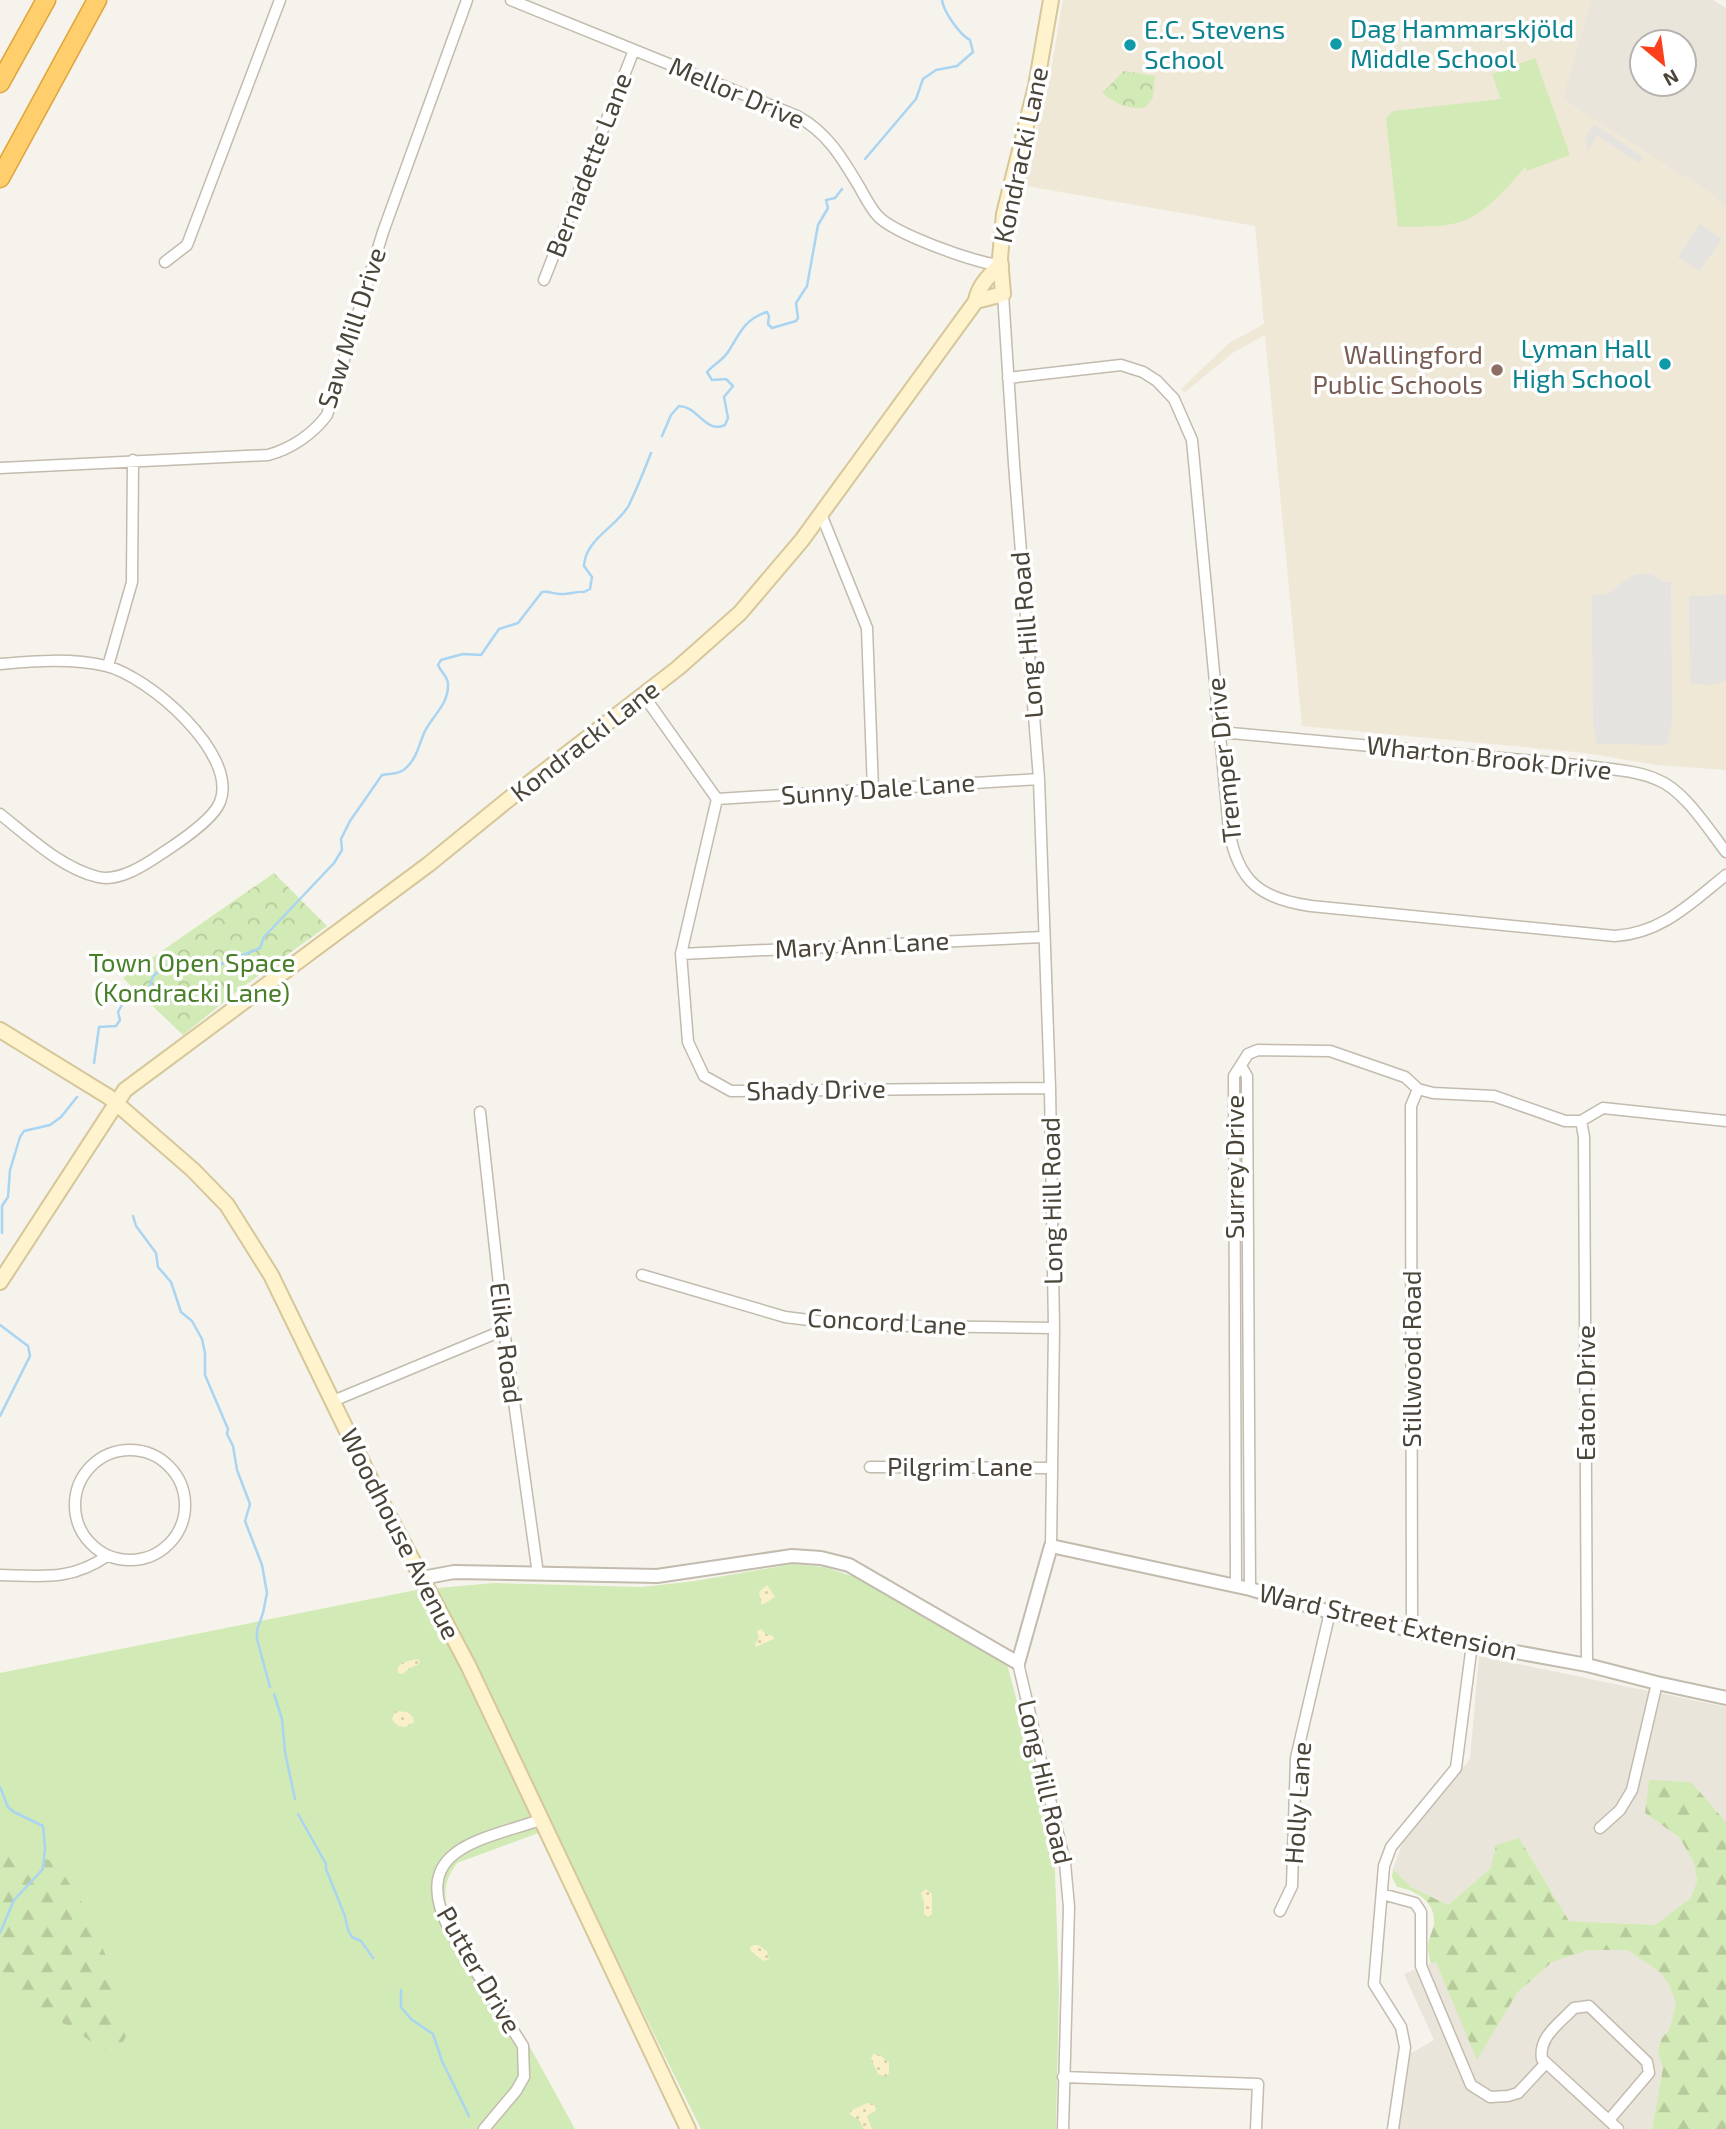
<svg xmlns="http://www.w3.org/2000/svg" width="1726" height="2129" viewBox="0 0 1726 2129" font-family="'Exo 2',sans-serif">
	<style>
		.residential { fill: #eae5da; fill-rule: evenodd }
		.education { fill: #efe8d6 }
		.green { fill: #d2eab5 }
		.forest { fill: url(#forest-firs) }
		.sand { fill: url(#sand-dots) }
		.park { fill: url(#park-crowns) }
		.parking { fill: #e5e3e0 }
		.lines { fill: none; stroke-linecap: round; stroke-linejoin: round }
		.stream { stroke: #a9d4f2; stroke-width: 2.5 }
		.minor-casing { stroke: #c2bbae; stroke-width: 13 }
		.tertiary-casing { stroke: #c2bbae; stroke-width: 16 }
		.secondary-casing { stroke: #d6c79b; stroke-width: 18 }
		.motorway-casing { stroke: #e0a43c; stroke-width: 21 }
		.minor { stroke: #fff; stroke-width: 10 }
		.tertiary { stroke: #fff; stroke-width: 12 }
		.secondary { stroke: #fff3cd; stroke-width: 14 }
		.motorway { stroke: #ffcf6e; stroke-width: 18 }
		.culture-dot { fill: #0f9aa8; stroke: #fff; stroke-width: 2.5 }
		.education-dot { fill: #8d6e63; stroke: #fff; stroke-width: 2.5 }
		.labels { text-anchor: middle; stroke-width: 7; stroke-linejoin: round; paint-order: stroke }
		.culture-label { font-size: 26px; fill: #0d838f; stroke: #fff; text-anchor: start }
		.street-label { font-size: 26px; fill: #4b4439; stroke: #fff }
		.education-label { font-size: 26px; fill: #785e54; stroke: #fff; text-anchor: end }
		.park-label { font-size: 26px; fill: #4a7f2a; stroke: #fff }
	</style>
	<defs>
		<pattern id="forest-firs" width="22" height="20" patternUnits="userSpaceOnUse" patternTransform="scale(1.75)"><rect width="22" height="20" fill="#d2eab5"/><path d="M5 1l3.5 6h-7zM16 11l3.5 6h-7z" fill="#b6ca9c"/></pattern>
		<pattern id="sand-dots" width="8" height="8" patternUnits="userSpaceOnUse" patternTransform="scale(1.75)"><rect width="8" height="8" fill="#f9efc9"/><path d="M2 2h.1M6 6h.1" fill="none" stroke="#d7cead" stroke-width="1.8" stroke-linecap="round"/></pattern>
		<pattern id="park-crowns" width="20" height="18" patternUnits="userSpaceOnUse" patternTransform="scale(1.75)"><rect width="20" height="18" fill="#d2eab5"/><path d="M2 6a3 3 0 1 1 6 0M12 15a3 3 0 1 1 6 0" fill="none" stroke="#b6ca9c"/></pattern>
	</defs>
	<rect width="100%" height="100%" fill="#f6f3ec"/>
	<!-- residential -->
	<path class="residential" d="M1591,0H1713L1726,8V207L1711,194L1562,99ZM1642,42H1684V84H1642Z
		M1479,1656L1726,1707V1822L1691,1782L1649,1781L1645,1813L1680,1838L1694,1863L1697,1881L1692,1898L1655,1925L1569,1921L1519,1838L1491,1868L1448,1905L1411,1887L1393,1869L1402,1844L1470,1759Z
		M1588,1950H1628L1651,1965L1661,1973L1669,1985L1676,2004L1669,2030L1662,2038L1658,2054L1663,2068L1652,2129H1399L1410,2054L1434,2040L1404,1974L1435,1961L1517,1993L1552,1962Z"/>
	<!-- education -->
	<path class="education" d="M1063,0H1591L1562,99L1711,194L1726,207V770L1657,765L1585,753L1302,726L1265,335L1234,352L1184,393L1181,389L1229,343L1264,324L1255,226L1021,185L1049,83Z"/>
	<!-- green -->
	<path class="green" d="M1535,58L1570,155L1527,171L1525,167C1509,186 1487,212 1463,221C1444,228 1419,226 1398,227L1386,118L1393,111L1501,99L1492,74Z
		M793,1564L824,1567L858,1578L1007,1664L1054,1841L1059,1992L1056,2129H701L552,1828L457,1863C443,1883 444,1892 448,1915L531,2049L575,2129H0V1673L416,1590L494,1583L642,1587L695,1581Z"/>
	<!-- forest -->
	<path class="forest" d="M1649,1780L1691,1782L1726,1822V2129H1652L1663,2068L1658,2054L1659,2047L1662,2038L1669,2030L1676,2004L1669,1985L1661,1973L1628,1950H1588L1552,1962L1517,1993L1477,2060L1436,1962L1430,1963C1430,1958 1428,1952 1428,1946C1428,1939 1433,1931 1434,1924C1436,1901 1415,1890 1397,1887L1392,1877L1393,1869L1411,1887L1448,1905L1491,1868L1496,1845L1519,1838L1569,1921L1655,1925L1691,1898L1697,1881L1694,1863L1680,1838L1645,1813Z
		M0,1841L56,1863L87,1910L110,1966L118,2018L126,2037L119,2047L106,2051L14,1991L0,1986Z"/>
	<!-- sand -->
	<path class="sand" d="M767,1585L775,1597L764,1604H761L759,1592Z
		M761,1629L766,1634L773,1636L774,1639L756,1647L755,1644L759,1638L757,1631Z
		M417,1659L420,1661L419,1664L410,1668L403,1674L398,1673L397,1669L401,1663Z
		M395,1711L408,1712L413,1717L414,1722L406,1727L397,1726L392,1719Z
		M926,1889L932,1894V1914L928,1917L924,1914V1902L921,1893Z
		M753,1945H758L767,1951L769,1959L763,1961L751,1951L750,1947Z
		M873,2054L880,2055L889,2062V2073L886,2077L878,2074L871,2059Z
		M867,2103L873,2104L876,2108L875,2111L867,2116L872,2129H864L859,2120L849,2114L852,2110Z"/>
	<!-- park -->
	<path class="park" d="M1124,71L1155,76L1153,97L1146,107C1129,111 1115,103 1102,93Z
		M274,873L327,926L240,989L183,1035L123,978Z"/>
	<!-- parking -->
	<path class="parking" d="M1594,124L1643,157L1639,163L1597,135L1588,151L1585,138Z
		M1700,224L1722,239L1699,271L1678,257Z
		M1636,574H1652L1664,582H1671L1672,722L1667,745L1597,744L1593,723L1592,596L1610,593L1621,583Z
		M1726,595V681L1711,685L1690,683L1689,596Z"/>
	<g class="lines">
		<!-- stream -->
		<path class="stream" d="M865,159L916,99L923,79L936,70L957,66L973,52L970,40C960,35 943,11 942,0
			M662,436L671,415L679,406C698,406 705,434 725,425L728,418L724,397L733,386L726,379L712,380L707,372C713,365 723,360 728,352C739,335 744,319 767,312L769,316L768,324L772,328L796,321L798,318L796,303L807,286L818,225L828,208L826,200L835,198L842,189
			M94,1063L99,1027L116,1026L120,1020L118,1012L123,1003L147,995L153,976L160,971L184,965L214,967L260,948L264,937L334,863L342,850L341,839L350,821L382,775C391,773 400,775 407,767C417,757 419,745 424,733C431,717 449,705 448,684C448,677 441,672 438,665L441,660L463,654L481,655L499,629L518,623L542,592C550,591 553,594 560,594C569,595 575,591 584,592L590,589L592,577L584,566C585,539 617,527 629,505C637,488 644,471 651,453
			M133,1216L136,1226L156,1253L158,1267L171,1282L181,1312L192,1321L202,1339L205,1353V1375L228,1429L227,1434L233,1446L237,1470L250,1504L245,1521L262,1565L267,1593L263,1613L257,1630V1639L270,1687
			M2,1233V1206L8,1197L10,1170L20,1137L24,1131L50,1125L61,1117L77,1097
			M0,1325L28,1346L30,1356L0,1416
			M274,1694L282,1719L285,1752L295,1799
			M0,1787L8,1807L14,1812L43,1826L45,1848L43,1869L14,1900L0,1933
			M298,1814L326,1864V1869L345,1916L348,1930L352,1937L361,1941L373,1958
			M401,1990V2007L411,2019L433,2034L442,2061L469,2116"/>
		<defs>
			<path id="minor" d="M511,0L797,116C828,133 842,158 860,188C865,197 870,207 877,215C892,233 977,264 1001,265
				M165,262L187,245L280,0
				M544,280L634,50
				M1003,294L1014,464L1039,779L1050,1088L1054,1328L1051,1546
				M1008,378L1121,365L1143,372L1157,381L1174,399L1192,440L1229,830C1238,882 1261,899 1311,906L1615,936C1662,933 1691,903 1726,875
				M0,468L268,455C291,449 313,434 327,415L383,232L467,0
				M821,514L867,628L873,790
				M0,664C35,661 71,658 106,666C148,676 239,754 220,802C213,820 178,843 161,854C145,865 119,882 98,877C61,868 29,837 0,814
				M108,666L132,582L133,460
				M644,696L717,799L681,954L688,1042L704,1076L731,1091L1050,1088
				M1220,732L1588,766C1611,770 1637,770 1658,780C1684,790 1709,830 1726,852
				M717,799L1039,779
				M681,954L1043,937
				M1241,1066L1247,1076L1250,1589
				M480,1112L504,1330L538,1574
				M1581,1121L1584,1137L1587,1665
				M642,1275L785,1317L849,1325L1054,1328
				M333,1401L504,1330
				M75 1505a55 55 0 1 1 110 0a55 55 0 1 1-110 0Z
				M870,1467L1050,1468
				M0,1575C42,1576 71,1581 107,1556
				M1236,1586L1234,1076L1248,1054L1258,1050L1330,1051L1405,1077L1418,1089L1433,1093L1494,1096L1565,1121H1581L1603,1108L1726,1121
				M1412,1630L1411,1106L1418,1089
				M1018,1663L1065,1863L1069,1907L1063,2129
				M1600,1828L1620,1810L1632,1790L1657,1683
				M1382,1894L1415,1903L1421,1912V1966L1471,2085L1490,2097L1508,2096L1518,2093L1545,2064
				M1280,1911L1292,1886L1296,1758L1330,1612
				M1063,2077L1258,2084L1256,2129
				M1609,2120L1649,2073L1647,2062L1589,2006L1574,2008C1560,2023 1538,2037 1542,2059L1618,2129
				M484,2129L516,2091L524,2077L523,2046L449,1929C408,1848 482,1840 540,1820
				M1393,2129L1405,2047L1401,2027L1374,1984L1384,1866L1391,1847L1456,1768L1472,1644"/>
			<path id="tertiary" d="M422,1578L454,1572L657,1576L792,1556L821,1558L849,1565L1018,1663L1051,1546L1250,1589L1330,1612L1472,1644L1587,1665L1657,1683L1726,1698"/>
			<path id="secondary" d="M976,301L1003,294L1000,258L1004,214L1036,86L1051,0
				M0,1030L109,1097L193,1170L227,1205L271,1275L382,1503L468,1665L688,2129
				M0,1282L125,1090L429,864L515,794L678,668L740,613L802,540L976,301C978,286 990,274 1001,265"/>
			<path id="motorway" d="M0,83L46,0
				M0,178L97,0"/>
		</defs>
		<!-- minor casing -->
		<use href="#minor" class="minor-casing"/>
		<!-- tertiary casing -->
		<use href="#tertiary" class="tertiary-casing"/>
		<!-- secondary casing -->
		<use href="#secondary" class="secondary-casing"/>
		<!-- motorway casing -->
		<use href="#motorway" class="motorway-casing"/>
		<!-- minor -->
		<use href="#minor" class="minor"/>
		<!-- tertiary -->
		<use href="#tertiary" class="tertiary"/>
		<!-- secondary -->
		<use href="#secondary" class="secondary"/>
		<!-- motorway -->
		<use href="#motorway" class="motorway"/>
	</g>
	<!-- markers -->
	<g class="culture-dot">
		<circle cx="1336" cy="44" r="7"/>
		<circle cx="1130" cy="45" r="7"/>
		<circle cx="1665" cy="364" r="7"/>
	</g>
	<circle class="education-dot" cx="1497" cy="370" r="7"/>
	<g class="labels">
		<!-- culture labels -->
		<g class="culture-label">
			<text x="1350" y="38">Dag Hammarskjöld<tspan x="1350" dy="30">Middle School</tspan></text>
			<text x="1144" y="39">E.C. Stevens<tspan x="1144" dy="30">School</tspan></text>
			<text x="1651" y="358" text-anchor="end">Lyman Hall<tspan x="1651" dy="30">High School</tspan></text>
		</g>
		<!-- street labels -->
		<g class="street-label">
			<text transform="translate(737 93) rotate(23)" y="9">Mellor Drive</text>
			<text transform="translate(1021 155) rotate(-78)" y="9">Kondracki Lane</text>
			<text transform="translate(589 165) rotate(-69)" y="9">Bernadette Lane</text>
			<text transform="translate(352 328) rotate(-72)" y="9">Saw Mill Drive</text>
			<text transform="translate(1027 635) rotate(-95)" y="9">Long Hill Road</text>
			<text transform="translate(585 741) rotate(-38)" y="9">Kondracki Lane</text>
			<text transform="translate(1489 758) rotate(6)" y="9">Wharton Brook Drive</text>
			<text transform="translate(1224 760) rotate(-96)" y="9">Tremper Drive</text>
			<text transform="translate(878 789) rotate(-4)" y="9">Sunny Dale Lane</text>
			<text transform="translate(862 945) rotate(-3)" y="9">Mary Ann Lane</text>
			<text transform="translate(816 1090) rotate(-1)" y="9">Shady Drive</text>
			<text transform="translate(1235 1167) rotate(-90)" y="9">Surrey Drive</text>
			<text transform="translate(1052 1201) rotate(-91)" y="9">Long Hill Road</text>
			<text transform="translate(887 1322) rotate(3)" y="9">Concord Lane</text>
			<text transform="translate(506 1343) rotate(83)" y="9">Elika Road</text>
			<text transform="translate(1412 1359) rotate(-90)" y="9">Stillwood Road</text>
			<text transform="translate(1586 1393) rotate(-90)" y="9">Eaton Drive</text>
			<text x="960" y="1476">Pilgrim Lane</text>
			<text transform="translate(400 1534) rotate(63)" y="9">Woodhouse Avenue</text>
			<text transform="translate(1388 1622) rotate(13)" y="9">Ward Street Extension</text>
			<text transform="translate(1045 1782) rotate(77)" y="9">Long Hill Road</text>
			<text transform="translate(1298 1803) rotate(-86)" y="9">Holly Lane</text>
			<text transform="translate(479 1970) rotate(60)" y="9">Putter Drive</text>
		</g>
		<!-- education labels -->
		<g class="education-label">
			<text x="1483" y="364">Wallingford<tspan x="1483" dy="30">Public Schools</tspan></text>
		</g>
		<!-- park labels -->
		<g class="park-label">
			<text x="192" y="972">Town Open Space<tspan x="192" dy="30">(Kondracki Lane)</tspan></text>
		</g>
	</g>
	<!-- north arrow -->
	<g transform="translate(1663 63) rotate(151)"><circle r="33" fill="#ffffff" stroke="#b7b4b0" stroke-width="2"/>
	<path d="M0-5L12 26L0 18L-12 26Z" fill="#fc3f1d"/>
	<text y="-10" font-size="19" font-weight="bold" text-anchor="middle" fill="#4b4439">N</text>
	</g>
</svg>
